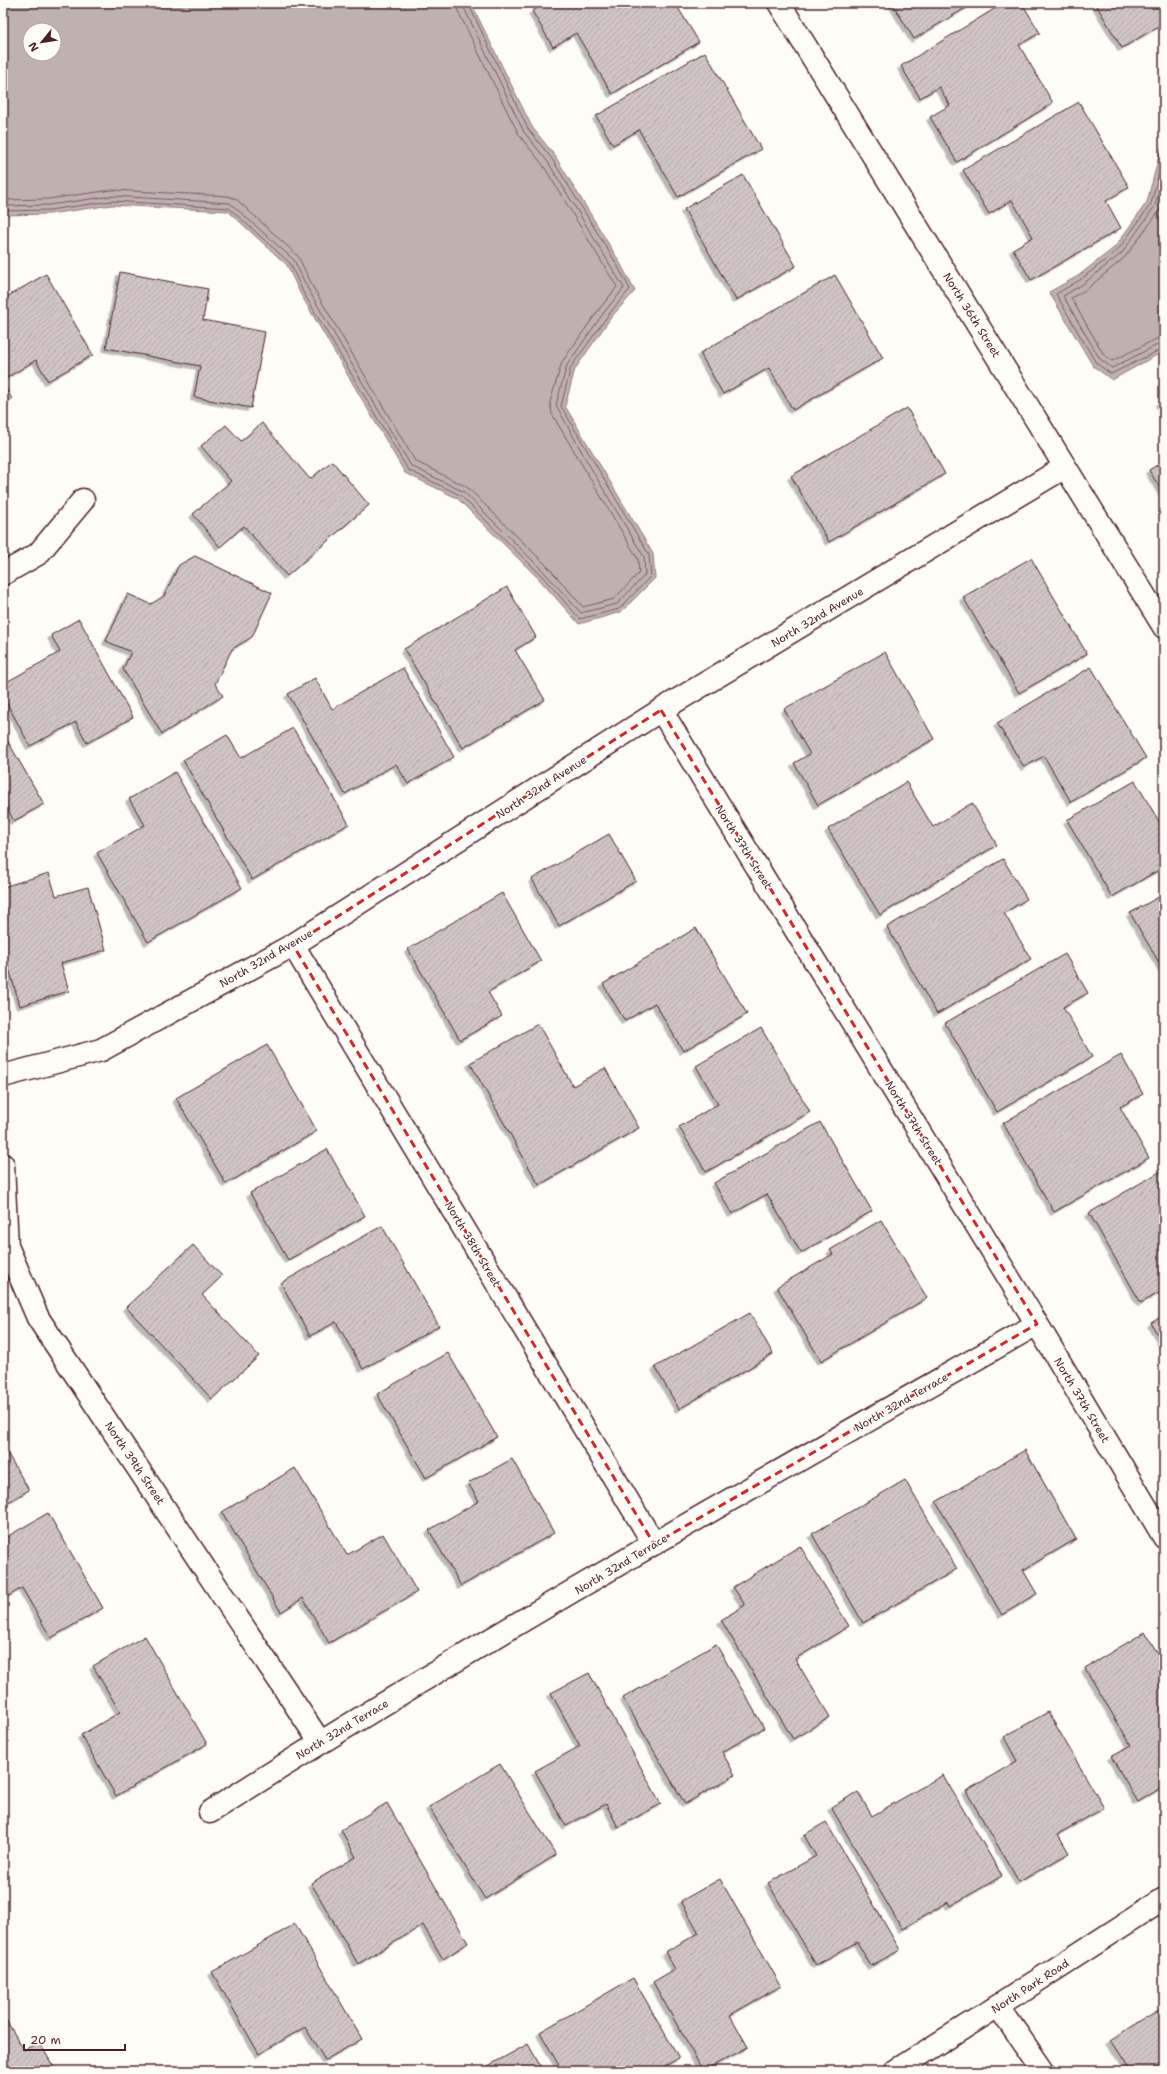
<svg xmlns="http://www.w3.org/2000/svg" width="1167" height="2074" viewBox="0 0 1167 2074" font-family="'Shantell Sans',sans-serif">
	<style>
		.water { fill: #c0b1b1; stroke: #91777b; fill-rule: evenodd }
		.lines { fill: none; stroke-linecap: round; stroke-linejoin: round }
		.shore { stroke: #795961; stroke-width: 1 }
		.building { fill: url(#building-hatch); stroke: #4a1f2b; filter: url(#shadow) }
		.minor-casing { stroke: #4a1f2b; stroke-width: 25 }
		.minor { stroke: #fdfcf7; stroke-width: 22 }
		.marked { fill: none; stroke: #d62828; stroke-width: 3; stroke-dasharray: 8 5; stroke-linejoin: round }
		.labels { text-anchor: middle; stroke-width: 3; stroke-linejoin: round; paint-order: stroke }
		.street-label { font-size: 11px; fill: #4a1f2b; stroke: #fdfcf7 }
	</style>
	<defs>
		<pattern id="building-hatch" width="6" height="6" patternUnits="userSpaceOnUse"><rect width="6" height="6" fill="#d0c5c4"/><path d="M-1 1l2-2M0 6l6-6M5 7l2-2" fill="none" stroke="#b4a9a9"/></pattern>
		<filter id="shadow"><feDropShadow dx="-3.5" dy="3.5" stdDeviation="0" flood-color="#0004"/></filter>
	</defs>
	<rect width="100%" height="100%" fill="#fdfcf7"/>
	<filter id="ink" filterUnits="userSpaceOnUse"><feTurbulence type="fractalNoise" baseFrequency=".025" numOctaves="2"/><feDisplacementMap in="SourceGraphic" scale="8" xChannelSelector="R" yChannelSelector="G"/><feConvolveMatrix kernelMatrix="1 2 1 2 8 2 1 2 1" color-interpolation-filters="sRGB"/></filter>
	<g filter="url(#ink)">
		<!-- water -->
		<path class="water" d="M3,3H471L532,127L555,156L619,261L635,291L612,316L575,369L565,406L653,554L655,578L621,612L579,624L538,578L457,498L405,473L300,293L287,265L228,211L112,205L49,214L3,215ZM30,30H54V54H30Z
			M1164,137V351L1112,380L1093,366L1049,292L1078,276L1115,247L1147,202Z"/>
		<g class="lines">
			<!-- shore -->
			<path class="shore" d="M1164,153L1151,204L1118,250L1080,280L1056,294L1096,363L1111,374L1164,348
				M1164,173L1155,206L1122,253L1083,284L1063,296L1100,359L1112,368L1159,344L1164,343
				M1164,197L1160,210L1125,257L1087,289L1071,298L1104,355L1112,361L1156,339L1164,337
				M3,200L48,199L112,190L228,196L236,199L298,256L313,287L415,461L467,487L549,568L583,607L614,599L639,573L638,559L552,414L550,402L562,362L600,308L617,287L543,165L519,135L458,11L457,3
				M3,206L49,205L112,196L230,203L294,260L308,289L411,466L464,492L544,572L581,613L617,604L645,575L644,557L589,465L556,405L567,365L605,311L624,288L548,162L524,132L464,8L463,3
				M3,211L49,210L112,201L229,208L290,263L303,292L408,470L460,495L541,575L580,619L619,609L651,576L649,555L561,406L571,367L609,314L630,289L616,263L552,159L528,129L468,3"/>
		</g>
		<!-- building -->
		<path class="building" d="M546,3H675L699,42L612,94L576,33L553,47L532,11Z
			M892,3H974L914,39Z
			M1004,3H1022L1040,33L1019,45L1053,103L957,162L930,117L950,105L939,87L920,98L901,66Z
			M1095,3H1164V23L1122,48Z
			M705,52L761,149L678,197L639,130L613,145L596,116Z
			M1079,102L1129,187L1106,201L1121,228L1031,280L1013,249L1033,237L1012,200L989,214L963,170Z
			M743,175L796,266L736,300L684,209Z
			M120,272L208,289L203,320L265,332L251,408L194,397L200,366L106,348Z
			M46,274L93,355L48,381L36,360L3,380V299Z
			M835,275L883,358L793,410L769,368L723,394L700,353Z
			M3,383L12,399L3,405Z
			M1164,399V410L1159,402Z
			M907,408L945,474L829,542L791,476Z
			M262,423L310,479L332,461L369,505L287,576L244,526L220,547L193,514L231,481L201,446L226,425L241,441Z
			M1164,461V495L1149,470Z
			M195,556L272,593L252,637L232,649L215,684L223,696L162,734L123,669L131,652L106,641L128,594L151,604L164,596L179,565Z
			M1031,558L1087,654L1019,693L963,597Z
			M507,587L536,637L515,650L545,700L463,748L404,649Z
			M79,619L133,717L87,743L76,722L30,746L3,696V684L60,652L51,635Z
			M885,652L934,739L818,805L794,763L810,754L784,709Z
			M1091,667L1146,758L1071,802L1044,756L1024,767L997,723Z
			M403,668L454,757L408,784L396,764L345,794L288,694L315,678L332,709Z
			M293,728L349,824L252,880L183,760L227,735L241,758Z
			M3,733L44,804L14,821L3,801Z
			M175,772L242,888L148,942L97,853L145,825L129,799Z
			M1135,781L1160,823L1164,821V867L1112,897L1067,820Z
			M906,782L933,827L972,803L997,845L880,915L828,829Z
			M609,834L636,881L559,926L532,879Z
			M1003,859L1027,899L1004,913L1031,959L937,1014L887,927Z
			M49,873L56,896L88,887L106,950L61,963L69,991L20,1006L3,948V887Z
			M502,893L541,961L488,992L502,1016L460,1040L408,949Z
			M1164,894V971L1130,913Z
			M696,928L747,1014L683,1051L655,1003L625,1021L603,984Z
			M1065,954L1088,993L1063,1007L1092,1057L997,1112L945,1023Z
			M538,1024L573,1086L605,1068L639,1128L539,1185L470,1063Z
			M761,1028L810,1112L706,1172L679,1127L718,1104L696,1066Z
			M267,1045L317,1131L226,1184L176,1098Z
			M1121,1055L1143,1094L1120,1107L1149,1158L1054,1212L1003,1123Z
			M820,1122L872,1211L801,1253L767,1194L732,1214L714,1183Z
			M327,1149L365,1216L288,1260L250,1193Z
			M1163,1170L1164,1290L1141,1303L1089,1213Z
			M881,1220L927,1298L821,1361L777,1287L833,1254L830,1250Z
			M382,1226L439,1326L363,1369L336,1322L310,1336L281,1283Z
			M193,1245L222,1276L202,1295L259,1356L212,1399L126,1307Z
			M750,1313L773,1354L679,1409L655,1367Z
			M1164,1315V1346L1151,1323Z
			M448,1353L497,1437L426,1478L377,1394Z
			M3,1446L29,1490L3,1505Z
			M1025,1450L1076,1539L1023,1570L1037,1594L1002,1615L936,1502Z
			M512,1459L554,1533L461,1586L429,1530L479,1501L468,1483Z
			M295,1468L347,1555L383,1534L417,1592L329,1643L303,1598L281,1612L222,1512Z
			M905,1480L957,1569L863,1623L812,1534Z
			M48,1513L103,1608L51,1638L22,1588L3,1599V1539Z
			M800,1546L849,1626L795,1659L830,1717L793,1739L721,1620L745,1605L733,1587Z
			M1145,1632L1164,1664V1786L1138,1802L1111,1756L1131,1745L1085,1668Z
			M145,1636L207,1744L116,1796L81,1735L120,1712L93,1666Z
			M716,1644L764,1728L722,1752L735,1775L685,1804L623,1698Z
			M589,1673L661,1804L618,1827L606,1804L566,1826L535,1771L580,1746L551,1693Z
			M1048,1712L1104,1808L1058,1834L1069,1853L1019,1882L966,1791L1017,1761L1004,1737Z
			M500,1764L556,1855L485,1899L429,1807Z
			M943,1775L1002,1876L950,1906L948,1902L902,1929L831,1807L858,1792L872,1816Z
			M387,1803L468,1943L443,1959L423,1925L358,1964L311,1883L356,1857L341,1830Z
			M826,1822L900,1950L871,1966L857,1942L816,1965L768,1883L816,1856L804,1835Z
			M720,1879L781,1986L730,2015L748,2047L703,2071L653,1982L675,1969L665,1952L699,1933L681,1901Z
			M295,1924L362,2039L325,2060L305,2027L259,2054L212,1972Z
			M633,1978L679,2058L656,2071H562L540,2032Z
			M1164,2006V2071H1130L1110,2040Z
			M3,2015L24,2050L39,2042L56,2071H3Z
			M528,2044L543,2071H479Z"/>
		<g class="lines">
			<defs>
				<path id="minor" d="M779,3L1164,627
					M3,574L38,554L83,500
					M661,710L1037,1324L1164,1537
					M293,945L654,1544
					M3,1076L101,1050L293,945L661,710L1065,467
					M3,1165L7,1246L38,1318L320,1742
					M210,1812C480,1640 759,1483 1037,1324
					M998,2006L1043,2071
					M895,2071L998,2006L1164,1899"/>
			</defs>
			<!-- minor casing -->
			<use href="#minor" class="minor-casing"/>
			<!-- minor -->
			<use href="#minor" class="minor"/>
		</g>
	</g>
	<!-- marked area -->
	<path class="marked" d="M661,710L1037,1324L654,1544L293,945Z"/>
	<g class="labels">
		<!-- street labels -->
		<g class="street-label">
			<text transform="translate(972 315) rotate(58)" y="4">North 36th Street</text>
			<text transform="translate(817 617) rotate(-31)" y="4">North 32nd Avenue</text>
			<text transform="translate(541 787) rotate(-33)" y="4">North 32nd Avenue</text>
			<text transform="translate(744 847) rotate(58)" y="4">North 37th Street</text>
			<text transform="translate(266 958) rotate(-30)" y="4">North 32nd Avenue</text>
			<text transform="translate(914 1123) rotate(58)" y="4">North 37th Street</text>
			<text transform="translate(473 1244) rotate(59)" y="4">North 38th Street</text>
			<text transform="translate(1082 1400) rotate(59)" y="4">North 37th Street</text>
			<text transform="translate(901 1402) rotate(-30)" y="4">North 32nd Terrace</text>
			<text transform="translate(135 1463) rotate(56)" y="4">North 39th Street</text>
			<text transform="translate(621 1564) rotate(-31)" y="4">North 32nd Terrace</text>
			<text transform="translate(342 1729) rotate(-31)" y="4">North 32nd Terrace</text>
			<text transform="translate(1030 1986) rotate(-33)" y="4">North Park Road</text>
		</g>
	</g>
	<!-- margin -->
	<rect width="1167" height="2074" fill="none" stroke="#fdfcf7" stroke-width="16"/>
	<rect x="8" y="8" width="1151" height="2058" fill="none" stroke="#4a1f2b" stroke-width="1.5" filter="url(#ink)"/>
	<!-- north arrow -->
	<g transform="translate(42 42) rotate(240)"><circle r="19" fill="#fdfcf7" stroke="#b5a4a5"/>
	<path d="M0-3L7 15L0 10L-7 15Z" fill="#4a1f2b"/>
	<text y="-6" font-size="11" font-weight="bold" text-anchor="middle" fill="#4a1f2b">N</text>
	</g>
	<!-- scale -->
	<path d="M24 2044v6h101v-6" fill="none" stroke="#4a1f2b" stroke-width="2"/>
	<text x="30" y="2044" font-size="12" fill="#4a1f2b" stroke="#fdfcf7" stroke-width="3" paint-order="stroke">20 m</text>
</svg>
